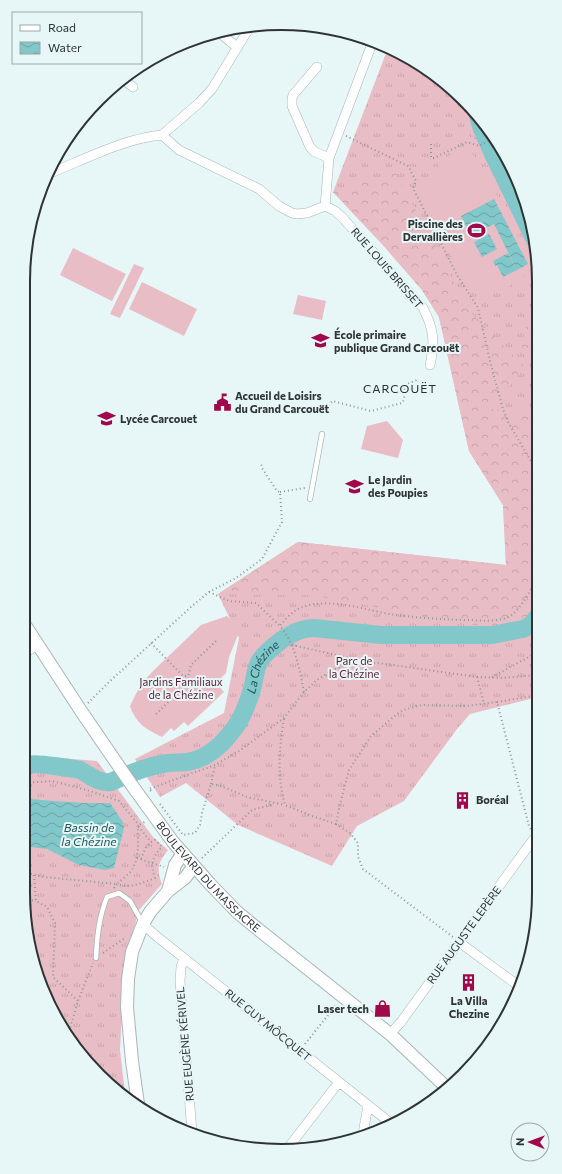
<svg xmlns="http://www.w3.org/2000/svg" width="562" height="1174" viewBox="0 0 562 1174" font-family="Commissioner,sans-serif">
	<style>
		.grass { fill: url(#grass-tufts) }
		.forest { fill: url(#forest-crowns) }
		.garden { fill: #e9bdc6 }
		.water { fill: url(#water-waves) }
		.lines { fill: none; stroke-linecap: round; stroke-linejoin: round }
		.river { stroke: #82c7c9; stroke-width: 18 }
		.lane-casing { stroke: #a8b6b6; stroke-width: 6 }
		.street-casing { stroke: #a8b6b6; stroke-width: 10 }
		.secondary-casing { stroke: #a8b6b6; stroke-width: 14 }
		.path { stroke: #8d9798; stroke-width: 2; stroke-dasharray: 1 3; stroke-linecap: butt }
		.lane { stroke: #fff; stroke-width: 4.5 }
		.street { stroke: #fff; stroke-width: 9 }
		.secondary { stroke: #fff; stroke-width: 12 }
		.labels { text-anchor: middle; stroke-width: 4; stroke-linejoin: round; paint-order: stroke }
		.poi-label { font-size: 11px; font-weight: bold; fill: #2e3434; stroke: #e7f6f7; text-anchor: start }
		.street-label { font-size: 11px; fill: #2e3434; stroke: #e7f6f7 }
		.park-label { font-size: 11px; fill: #5d1a30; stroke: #e7f6f7 }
		.neighbourhood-label { font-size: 12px; letter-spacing: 1px; fill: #243030; stroke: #e7f6f7 }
		.water-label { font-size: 12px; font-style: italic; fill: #205a5c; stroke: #e7f6f7 }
		.rim { fill: none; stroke: #2e3434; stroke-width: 2 }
	</style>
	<defs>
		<pattern id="grass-tufts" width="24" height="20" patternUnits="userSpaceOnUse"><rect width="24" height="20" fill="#e9bdc6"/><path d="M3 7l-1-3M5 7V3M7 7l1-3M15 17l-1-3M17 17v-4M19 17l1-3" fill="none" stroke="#c8a3ab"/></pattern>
		<pattern id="forest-crowns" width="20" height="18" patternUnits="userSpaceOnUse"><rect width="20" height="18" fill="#e9bdc6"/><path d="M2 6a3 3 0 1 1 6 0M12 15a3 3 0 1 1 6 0" fill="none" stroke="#c8a3ab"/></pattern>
		<pattern id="water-waves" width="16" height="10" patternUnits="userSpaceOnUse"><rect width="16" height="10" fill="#82c7c9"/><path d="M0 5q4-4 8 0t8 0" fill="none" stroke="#6ba2a4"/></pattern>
	</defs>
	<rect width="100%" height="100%" fill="#e7f6f7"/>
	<!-- grass -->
	<path class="grass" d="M388,48L438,76L486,124L519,182L537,247L538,697L470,714L457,729L404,801L357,826L332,866L238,825L186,783L160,797L135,759L224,713L239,638L218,594L298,542L506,565L503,505L469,451L439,317L422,290L382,244L333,192Z
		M35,756L97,761L153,837L168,850C158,863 156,868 162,884L139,910L124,965L120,1050L125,1093L76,1050L37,976L23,893V762Z"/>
	<!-- forest -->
	<path class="forest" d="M464,102L486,124L519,182L537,247V261L464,120Z
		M396,173L469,311L525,367L491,409L537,413L538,633L491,628L311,595L218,594L298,542L506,565L503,505L469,451L439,317L422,290L382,244L333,192Z
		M537,287V371L521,345Z"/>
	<!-- garden -->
	<path class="garden" d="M468,146L486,178L489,177L494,190L537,270L513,281V284L491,295L486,293L483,288L470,293L418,190L428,183L436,172L441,160Z
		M73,248L126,274L112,301L60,275Z
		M134,264L144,268L120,318L110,314Z
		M142,282L197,309L184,336L129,309Z
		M298,295L326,301L322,320L293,314Z
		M387,421L403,440L398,458L361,449L367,426Z
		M227,616L240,630L229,657L226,673L216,683L224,692L188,726L184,722L174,731L171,728L162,737C146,729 136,724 130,706L141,684L153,671L201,625Z"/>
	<!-- water -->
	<path class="water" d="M494,199L528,264L517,270L494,224L471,236L461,216Z
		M489,234L497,249L482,257L474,242Z
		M508,253L517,270L503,277L497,265L495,266L493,261Z
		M23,798C52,801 81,804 110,803L123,822L124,828L114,868L105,870L79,865L47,849L23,846Z"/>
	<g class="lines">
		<!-- river -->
		<g class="river">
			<path d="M478,116L482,129L494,156L535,240"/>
			<path id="s1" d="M23,771C25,767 29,765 33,764C35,763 77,769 80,770C90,775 99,784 111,782C128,774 144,767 163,764C170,762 179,763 187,762C206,759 222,745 233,730C243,718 249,700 253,686C255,677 255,670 259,662C264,654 275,645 283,639C293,633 302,628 314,628L381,635H492L523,629L531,625L538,616"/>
		</g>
		<defs>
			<path id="lane" d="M310,499L322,434
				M96,958C97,936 99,917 107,897L119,893L130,901L142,922"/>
			<path id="street" d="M222,35L237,47
				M317,67L293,95L292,99V106L310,147L315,152L329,158
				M125,81L133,87
				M162,135L199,103L212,89L248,30
				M48,174C83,160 125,138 162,135L179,150L259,189L279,206L292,213L297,214L307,213L325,206L329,158L373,41
				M325,206L335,211L342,217L423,308C434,329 435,342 430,365
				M23,654L38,645
				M143,924L155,935L393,1125
				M459,942L520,987
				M184,958L181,967L180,981L192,1132
				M390,1034L401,1022L529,845L533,840L539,837
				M363,1134L368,1105
				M288,1148L339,1082"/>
			<g id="secondary">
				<path id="s2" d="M23,622L81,711L131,784L173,842L210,884L237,912L259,930L390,1034L445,1086"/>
				<path d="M168,891L175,865L183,853"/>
				<path d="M138,1104L132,1061L127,1007L128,979L132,952L143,924L150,912L168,891L185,878L194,866"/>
			</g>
		</defs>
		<!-- lane casing -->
		<use href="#lane" class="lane-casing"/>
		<!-- street casing -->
		<use href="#street" class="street-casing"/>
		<!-- secondary casing -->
		<use href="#secondary" class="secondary-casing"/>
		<!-- path -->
		<path class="path" d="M346,136L408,166L416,181L413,188L457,275L478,308L491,365L503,409L508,422L538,473
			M431,144V158H434L467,142L479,146L494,138
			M513,172L514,176L521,188
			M324,406L327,409L332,401L371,411L402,403L404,400L405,385L419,379
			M280,492L305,488
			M209,592L229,601L256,603L280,626
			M151,643L183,676H187
			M292,645L363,661
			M477,677L484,704
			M492,677L538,652
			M304,692C299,668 296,645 280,626C288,616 295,608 309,605C337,599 368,611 396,615C421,618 446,620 472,620C483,621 504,622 513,614C524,604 531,589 538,576
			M497,702L538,695
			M88,703L108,683L192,606L209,592L236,578L262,559L282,522L280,492L277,491L262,468L261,463
			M156,714L186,685L191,665L217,640
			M284,719C279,747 277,778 285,805L312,816L336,824L340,804L349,770L371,736L397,714L403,710L422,705L466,706L497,702L529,826L532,831
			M211,784L215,765
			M151,791L149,789L215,765L239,751L284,718L304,692L317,680L333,670L349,664L365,662L386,664L477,677L502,678L538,675
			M160,804L183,835L195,833L200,825L202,813L211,784L221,786L247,797L285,805
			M336,824L350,833L358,843V857L363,869L453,937
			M137,858L164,867
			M202,858L252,810L274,804
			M141,859L146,847L151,842
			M23,872L44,877L117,884C121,880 127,876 131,871C141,857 137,840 138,824L119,801L87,790L52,781L23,783
			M34,875L36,901L47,907L55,923L53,977L78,1001
			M114,888L117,884C130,889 142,883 155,878C150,864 152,857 162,847L155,840L151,842L138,826L146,821
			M24,899L36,901
			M103,953L125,938
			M68,1035L78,1001L93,963
			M305,1044L337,1004"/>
		<!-- lane -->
		<use href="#lane" class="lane"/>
		<!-- street -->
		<use href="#street" class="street"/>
		<!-- secondary -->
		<use href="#secondary" class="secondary"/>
	</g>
	<!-- icons -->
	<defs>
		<symbol id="stadium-bare" viewBox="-9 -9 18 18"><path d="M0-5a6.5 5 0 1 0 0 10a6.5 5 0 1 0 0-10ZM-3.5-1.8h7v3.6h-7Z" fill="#a1084b" stroke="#e7f6f7" stroke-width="2.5" paint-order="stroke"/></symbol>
		<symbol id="school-bare" viewBox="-9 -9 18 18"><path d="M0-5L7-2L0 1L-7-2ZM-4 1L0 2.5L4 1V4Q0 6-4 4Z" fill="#a1084b" stroke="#e7f6f7" stroke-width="2.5" paint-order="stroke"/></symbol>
		<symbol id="civic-bare" viewBox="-9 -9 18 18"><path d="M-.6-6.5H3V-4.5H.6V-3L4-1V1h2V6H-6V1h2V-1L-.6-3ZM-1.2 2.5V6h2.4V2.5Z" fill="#a1084b" stroke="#e7f6f7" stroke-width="2.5" paint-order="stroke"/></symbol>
		<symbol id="building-bare" viewBox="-9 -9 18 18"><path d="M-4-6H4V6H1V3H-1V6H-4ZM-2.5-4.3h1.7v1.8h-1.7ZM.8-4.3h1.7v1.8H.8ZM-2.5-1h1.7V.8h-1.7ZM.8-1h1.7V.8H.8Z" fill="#a1084b" stroke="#e7f6f7" stroke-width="2.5" paint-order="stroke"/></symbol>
		<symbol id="shop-bare" viewBox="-9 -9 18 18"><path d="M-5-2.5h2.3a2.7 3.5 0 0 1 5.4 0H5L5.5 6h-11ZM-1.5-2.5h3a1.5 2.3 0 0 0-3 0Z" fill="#a1084b" stroke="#e7f6f7" stroke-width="2.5" paint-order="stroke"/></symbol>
	</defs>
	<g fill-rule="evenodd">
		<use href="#stadium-bare" x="464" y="218" width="25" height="25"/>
		<use href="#school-bare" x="308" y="328" width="25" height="25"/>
		<use href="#civic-bare" x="210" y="390" width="25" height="25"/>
		<use href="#school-bare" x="94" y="406" width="25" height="25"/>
		<use href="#school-bare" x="342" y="474" width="25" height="25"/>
		<use href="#building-bare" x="450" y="788" width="25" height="25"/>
		<use href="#building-bare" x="456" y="970" width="25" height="25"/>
		<use href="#shop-bare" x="370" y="996" width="25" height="25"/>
	</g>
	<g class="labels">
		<!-- poi labels -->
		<g class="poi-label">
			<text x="463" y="228" text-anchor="end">Piscine des<tspan x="463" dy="13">Dervallières</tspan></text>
			<text x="334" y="339">École primaire<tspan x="334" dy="13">publique Grand Carcouët</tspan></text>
			<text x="235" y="400">Accueil de Loisirs<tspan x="235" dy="13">du Grand Carcouët</tspan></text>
			<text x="120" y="423">Lycée Carcouet</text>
			<text x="368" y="484">Le Jardin<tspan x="368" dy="13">des Poupies</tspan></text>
			<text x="476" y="804">Boréal</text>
			<text x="469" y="1005" text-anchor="middle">La Villa<tspan x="469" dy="13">Chezine</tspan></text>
			<text x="369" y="1013" text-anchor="end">Laser tech</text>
		</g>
		<!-- street labels -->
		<g class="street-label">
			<text transform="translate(387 268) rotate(49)" y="4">RUE LOUIS BRISSET</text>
			<text dy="4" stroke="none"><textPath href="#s2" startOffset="316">BOULEVARD DU MASSACRE</textPath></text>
			<text transform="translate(464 935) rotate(-54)" y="4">RUE AUGUSTE LEPÈRE</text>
			<text transform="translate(268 1025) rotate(39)" y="4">RUE GUY MÔCQUET</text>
			<text transform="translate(185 1044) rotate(-95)" y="4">RUE EUGÈNE KÉRIVEL</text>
		</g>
		<!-- park labels -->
		<g class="park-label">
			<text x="354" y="665">Parc de<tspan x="354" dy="13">la Chézine</tspan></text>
			<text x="181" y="686">Jardins Familiaux<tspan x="181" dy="13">de la Chézine</tspan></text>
		</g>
		<!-- neighbourhood labels -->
		<g class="neighbourhood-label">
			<text x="400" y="393">CARCOUËT</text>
		</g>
		<!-- water labels -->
		<g class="water-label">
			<text dy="4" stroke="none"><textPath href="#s1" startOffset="301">La Chézine</textPath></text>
			<text x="89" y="832">Bassin de<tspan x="89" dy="14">la Chézine</tspan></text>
		</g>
	</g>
	<!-- crop -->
	<path d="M0 0H562V1174H0ZM281 30H281A251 251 0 0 1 532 281V893A251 251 0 0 1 281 1144H281A251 251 0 0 1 30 893V281A251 251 0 0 1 281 30Z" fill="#e7f6f7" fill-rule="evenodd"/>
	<path class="rim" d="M281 30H281A251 251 0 0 1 532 281V893A251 251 0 0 1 281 1144H281A251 251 0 0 1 30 893V281A251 251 0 0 1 281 30Z"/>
	<!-- legend -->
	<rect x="12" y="12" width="130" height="52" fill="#e7f6f7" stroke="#9da8a9"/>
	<rect x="20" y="25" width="20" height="6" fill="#ffffff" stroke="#9da8a9"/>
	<text x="48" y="32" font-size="12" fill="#2e3434">Road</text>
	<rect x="20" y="42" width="20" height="12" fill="url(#water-waves)" stroke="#9da8a9"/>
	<text x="48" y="52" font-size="12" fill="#2e3434">Water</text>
	<!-- north arrow -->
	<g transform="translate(530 1142) rotate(271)"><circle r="19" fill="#e7f6f7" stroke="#9da8a9"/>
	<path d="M0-3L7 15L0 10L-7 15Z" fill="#a1084b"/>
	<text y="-6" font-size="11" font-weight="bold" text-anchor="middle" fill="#2e3434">N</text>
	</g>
</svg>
